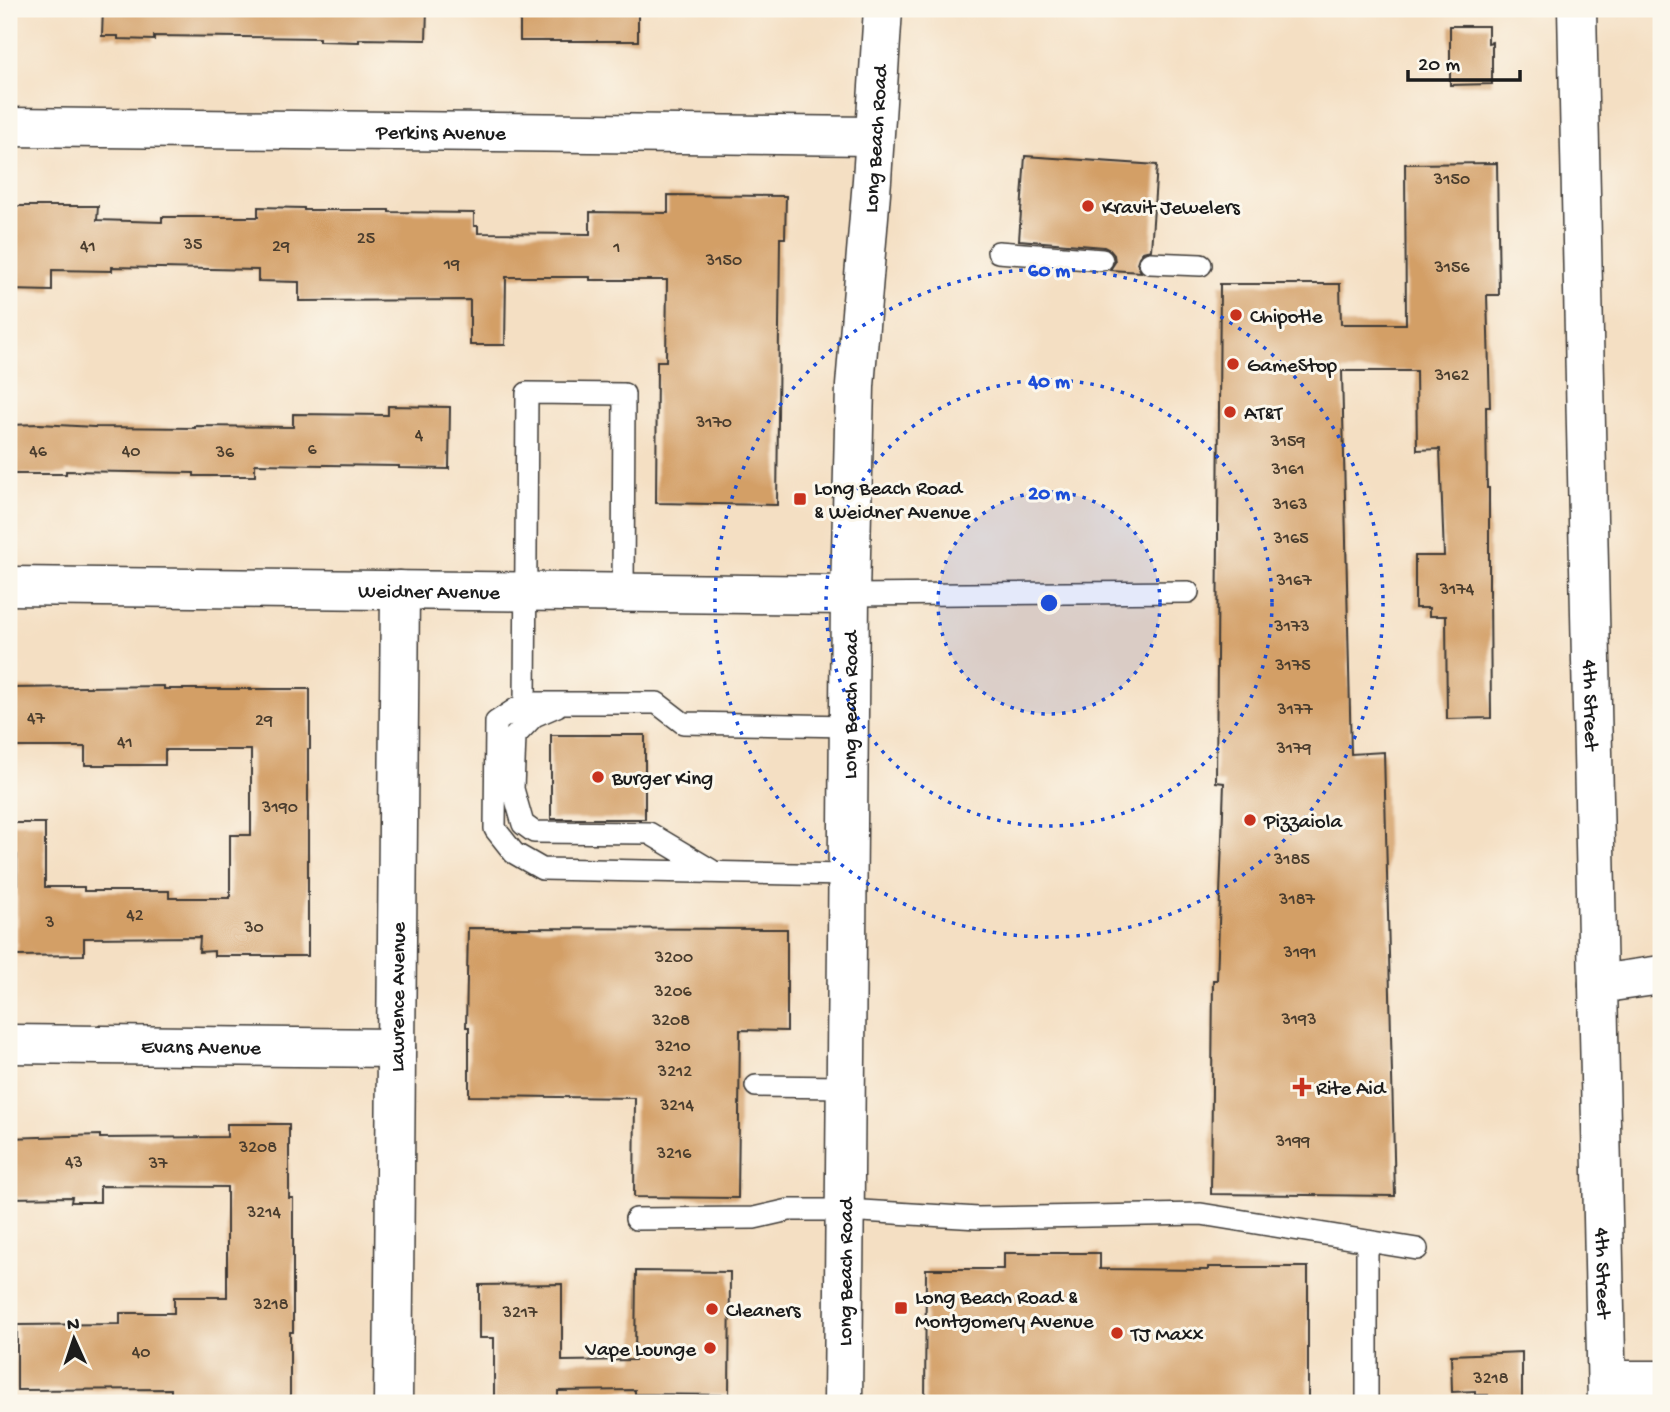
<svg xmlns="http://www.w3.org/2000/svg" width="1670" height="1412" viewBox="0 0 1670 1412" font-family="'Gochi Hand',sans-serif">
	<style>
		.building { fill: #d39f66 }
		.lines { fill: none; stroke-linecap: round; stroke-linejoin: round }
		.service-casing { stroke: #3c3935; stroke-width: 24 }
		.minor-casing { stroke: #3c3935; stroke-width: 41 }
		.primary-casing { stroke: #3c3935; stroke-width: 41 }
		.service { stroke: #fff; stroke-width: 21 }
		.minor { stroke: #fff; stroke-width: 38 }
		.primary { stroke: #fff; stroke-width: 38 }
		.ring { fill: none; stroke: #1d4ed8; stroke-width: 3.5; stroke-dasharray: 3.5 7 }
		.poi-dot { fill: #c8321e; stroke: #fbf7ec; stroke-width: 2.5 }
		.labels { text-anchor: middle; stroke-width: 6; stroke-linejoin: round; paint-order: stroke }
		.number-label { font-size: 18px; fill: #4a3d2e }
		.street-label { font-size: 21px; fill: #1c1c1c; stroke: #fbf7ec }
		.poi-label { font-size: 21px; fill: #1c1c1c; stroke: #fbf7ec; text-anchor: start }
		.centre { fill: #1d4ed8; stroke: #fbf7ec; stroke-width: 3.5 }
		.ring-label { font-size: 21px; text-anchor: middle; font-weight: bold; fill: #1d4ed8; stroke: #fbf7ec; stroke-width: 6; stroke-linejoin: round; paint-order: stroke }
	</style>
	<rect width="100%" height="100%" fill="#fbf7ec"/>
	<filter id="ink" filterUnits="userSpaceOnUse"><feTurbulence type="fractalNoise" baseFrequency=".0143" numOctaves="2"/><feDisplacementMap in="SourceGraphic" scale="14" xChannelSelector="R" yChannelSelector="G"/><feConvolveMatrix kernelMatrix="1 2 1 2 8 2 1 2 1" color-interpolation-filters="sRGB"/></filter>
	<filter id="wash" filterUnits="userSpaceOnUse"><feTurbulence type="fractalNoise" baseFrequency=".00686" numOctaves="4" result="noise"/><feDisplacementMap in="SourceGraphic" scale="28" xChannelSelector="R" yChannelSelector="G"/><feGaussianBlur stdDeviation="1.57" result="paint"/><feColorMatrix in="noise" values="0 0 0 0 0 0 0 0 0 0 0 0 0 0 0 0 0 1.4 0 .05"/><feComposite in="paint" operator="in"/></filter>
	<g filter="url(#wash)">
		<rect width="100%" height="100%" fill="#f4dfc3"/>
		<g id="blocks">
			<!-- building -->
			<path class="building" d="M103,9H427L426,40L359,39V42L319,41V38L154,36V40L118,39V36H102Z
				M520,9H638V41H520Z
				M1450,26H1488V43L1492,42V84L1450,85Z
				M1025,156L1157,165L1151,250L1143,252L1139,257L1137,263L1141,272L1110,270L1115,262L1114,255L1110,250L1104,247L1019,240Z
				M1497,163L1499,295H1487L1490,407H1486L1487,488H1489V589H1490L1491,718L1447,719L1446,616H1429V608H1415V556H1444L1440,449L1417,450L1416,371H1342L1351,754L1384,752L1395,1196L1211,1194L1213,980H1217L1224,783L1216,782L1220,284H1340L1341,324H1406L1405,164Z
				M668,195L786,196L785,238H780L777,505L656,503L657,361H666L667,280H590V277H506L505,345H470V300L299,301V282L258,281V270L112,267V271L52,270V291L9,290V206H98L97,220L162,222V217H258V207L304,208V210H389V212L474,213V226H478V233L590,234V212L668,213Z
				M388,406L450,407L449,469L399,468V466L255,464V476H194V473L66,471V474H9L10,425L40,424L94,427L195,428V426L293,427V414L388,415Z
				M164,686V689H310V749H308V956H214V951L199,952L200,937L84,938V955L17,956V855H9V823H45V887H84V891H169V898H230V835H251V750H165V765H85V747H9V688Z
				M551,735H645V819H551Z
				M468,928L787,929V1031L740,1030L738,1198L634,1197L635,1098L469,1096V1027H466Z
				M227,1124H289V1198H293V1332H290V1403H235V1399L171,1398V1389L17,1390V1325L120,1324V1313H174V1297H227V1187L100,1186V1202H71L72,1197L9,1198V1138L100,1135V1138L227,1137Z
				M1004,1253H1100V1269L1208,1270V1267H1308V1403H925L926,1269H1004Z
				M636,1271L730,1272L729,1395L635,1394V1390L558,1391V1403H494V1338H479V1285L562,1284V1361L635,1360Z
				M1522,1352V1403H1488V1395H1475V1391L1452,1392L1451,1355Z"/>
		</g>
	</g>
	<g filter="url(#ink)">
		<use href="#blocks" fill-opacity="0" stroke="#3c3935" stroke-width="2"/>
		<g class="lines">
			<defs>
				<path id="service" d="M998,252L1102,260
					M1150,263L1201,265
					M850,595L1188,592
					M525,703L527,393L624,394L623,592
					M557,706L534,716L515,736L513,789L523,824L534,832L649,833L711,870
					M847,875L542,869L514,853L495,829L496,722L525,703H657L683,723L849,726
					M756,1086L846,1087
					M636,1219L754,1218L789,1210H845L978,1218L1201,1214L1417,1249
					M1367,1403V1241"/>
				<g id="minor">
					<path id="s1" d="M1577,9L1607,1403"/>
					<path id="s2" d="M9,127L874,136"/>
					<path id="s3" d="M9,586L850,595"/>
					<path d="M1598,984L1661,975"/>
					<path id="s4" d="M9,1044L396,1048"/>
					<path d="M1607,1380H1661"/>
					<path id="s5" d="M393,1403L400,590"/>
				</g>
				<g id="primary">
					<path id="s6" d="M843,1403L850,595L855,386L872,180L883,9"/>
				</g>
			</defs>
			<!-- service casing -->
			<use href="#service" class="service-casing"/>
			<!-- minor casing -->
			<use href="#minor" class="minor-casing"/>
			<!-- primary casing -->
			<use href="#primary" class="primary-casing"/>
			<!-- service -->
			<use href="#service" class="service"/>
			<!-- minor -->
			<use href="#minor" class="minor"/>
			<!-- primary -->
			<use href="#primary" class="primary"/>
		</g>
	</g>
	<!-- distance rings -->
	<circle cx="1049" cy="603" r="111" fill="#1d4ed8" fill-opacity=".12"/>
	<g class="ring">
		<circle cx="1049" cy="603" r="111"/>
		<circle cx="1049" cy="603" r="223"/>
		<circle cx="1049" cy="603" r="334"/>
	</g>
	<!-- markers -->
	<g class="poi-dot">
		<circle cx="1088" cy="206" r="7"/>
		<circle cx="1236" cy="315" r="7"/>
		<circle cx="1233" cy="364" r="7"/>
		<circle cx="1230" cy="412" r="7"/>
		<rect x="793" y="492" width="14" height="14" rx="3.5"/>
		<circle cx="598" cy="777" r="7"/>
		<circle cx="1250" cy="820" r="7"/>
		<path d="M1298.5 1076.5h7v7h7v7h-7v7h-7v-7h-7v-7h7z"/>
		<rect x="894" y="1301" width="14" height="14" rx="3.5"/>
		<circle cx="712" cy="1309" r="7"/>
		<circle cx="1117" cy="1333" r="7"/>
		<circle cx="710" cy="1348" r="7"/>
	</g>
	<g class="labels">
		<!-- number labels -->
		<g class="number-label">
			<text x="1452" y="184">3150</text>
			<text x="366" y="243">25</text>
			<text x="193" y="249">35</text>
			<text x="88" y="251">41</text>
			<text x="281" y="251">29</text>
			<text x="617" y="252">1</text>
			<text x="724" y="265">3150</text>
			<text x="452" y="269">19</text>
			<text x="1452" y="272">3156</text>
			<text x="1452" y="380">3162</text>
			<text x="714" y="427">3170</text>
			<text x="419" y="440">4</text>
			<text x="1288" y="446">3159</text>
			<text x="312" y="454">6</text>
			<text x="38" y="456">46</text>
			<text x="131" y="456">40</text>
			<text x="225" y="457">36</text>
			<text x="1288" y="474">3161</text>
			<text x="1290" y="509">3163</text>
			<text x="1291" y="543">3165</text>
			<text x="1294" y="585">3167</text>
			<text x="1457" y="594">3174</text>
			<text x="1292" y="631">3173</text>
			<text x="1293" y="670">3175</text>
			<text x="1295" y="714">3177</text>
			<text x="36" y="723">47</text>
			<text x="264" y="725">29</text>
			<text x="125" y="747">41</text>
			<text x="1294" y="753">3179</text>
			<text x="280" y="812">3190</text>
			<text x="1292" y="864">3185</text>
			<text x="1297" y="904">3187</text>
			<text x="135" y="920">42</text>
			<text x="50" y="927">3</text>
			<text x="254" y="932">30</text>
			<text x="1300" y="957">3191</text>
			<text x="674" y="962">3200</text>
			<text x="673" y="996">3206</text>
			<text x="1299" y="1024">3193</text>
			<text x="671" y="1025">3208</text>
			<text x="673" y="1051">3210</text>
			<text x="675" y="1076">3212</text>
			<text x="677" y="1110">3214</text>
			<text x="1293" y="1146">3199</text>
			<text x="258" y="1152">3208</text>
			<text x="674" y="1158">3216</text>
			<text x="74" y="1167">43</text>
			<text x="158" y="1168">37</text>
			<text x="264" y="1217">3214</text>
			<text x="271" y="1309">3218</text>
			<text x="520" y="1317">3217</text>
			<text x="141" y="1357">40</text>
			<text x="1491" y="1383">3218</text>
		</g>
		<!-- street labels -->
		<g class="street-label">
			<text dy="7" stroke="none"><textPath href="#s2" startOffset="432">Perkins Avenue</textPath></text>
			<text dy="7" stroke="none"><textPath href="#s6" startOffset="1265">Long Beach Road</textPath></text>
			<text dy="7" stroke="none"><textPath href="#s3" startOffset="420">Weidner Avenue</textPath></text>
			<text dy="7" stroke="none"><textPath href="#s6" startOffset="698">Long Beach Road</textPath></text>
			<text dy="7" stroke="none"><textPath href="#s1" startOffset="696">4th Street</textPath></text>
			<text dy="7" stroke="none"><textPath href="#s5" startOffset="406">Lawrence Avenue</textPath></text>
			<text dy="7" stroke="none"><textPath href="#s4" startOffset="192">Evans Avenue</textPath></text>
			<text dy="7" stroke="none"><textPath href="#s6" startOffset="131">Long Beach Road</textPath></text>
			<text dy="7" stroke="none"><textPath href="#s1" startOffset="1264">4th Street</textPath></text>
		</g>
		<!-- poi labels -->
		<g class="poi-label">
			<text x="1102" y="213">Kravit Jewelers</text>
			<text x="1250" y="322">Chipotle</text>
			<text x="1247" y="371">GameStop</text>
			<text x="1244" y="419">AT&amp;T</text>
			<text x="814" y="494">Long Beach Road<tspan x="814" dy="24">&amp; Weidner Avenue</tspan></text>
			<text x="612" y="784">Burger King</text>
			<text x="1264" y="827">Pizzaiola</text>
			<text x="1316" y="1094">Rite Aid</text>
			<text x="915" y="1303">Long Beach Road &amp;<tspan x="915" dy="24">Montgomery Avenue</tspan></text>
			<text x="726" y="1316">Cleaners</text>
			<text x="1131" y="1340">TJ Maxx</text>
			<text x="696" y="1355" text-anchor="end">Vape Lounge</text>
		</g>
	</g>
	<circle cx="1049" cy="603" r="10" class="centre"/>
	<g class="ring-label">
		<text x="1049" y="276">60 m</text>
		<text x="1049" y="387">40 m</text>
		<text x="1049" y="499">20 m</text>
	</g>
	<!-- margin -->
	<rect width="1670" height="1412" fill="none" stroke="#fbf7ec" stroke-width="35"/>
	<!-- north arrow -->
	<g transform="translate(74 1339) rotate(357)" stroke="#fbf7ec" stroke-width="5" paint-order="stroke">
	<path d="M0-5L12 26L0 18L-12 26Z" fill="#1c1c1c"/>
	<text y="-10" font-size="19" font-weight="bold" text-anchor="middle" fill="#1c1c1c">N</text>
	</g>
	<!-- scale -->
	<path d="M1408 70v10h112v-10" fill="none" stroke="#1c1c1c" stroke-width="3.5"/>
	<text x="1418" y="70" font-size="21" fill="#1c1c1c" stroke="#fbf7ec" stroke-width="5" paint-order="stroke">20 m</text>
</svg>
